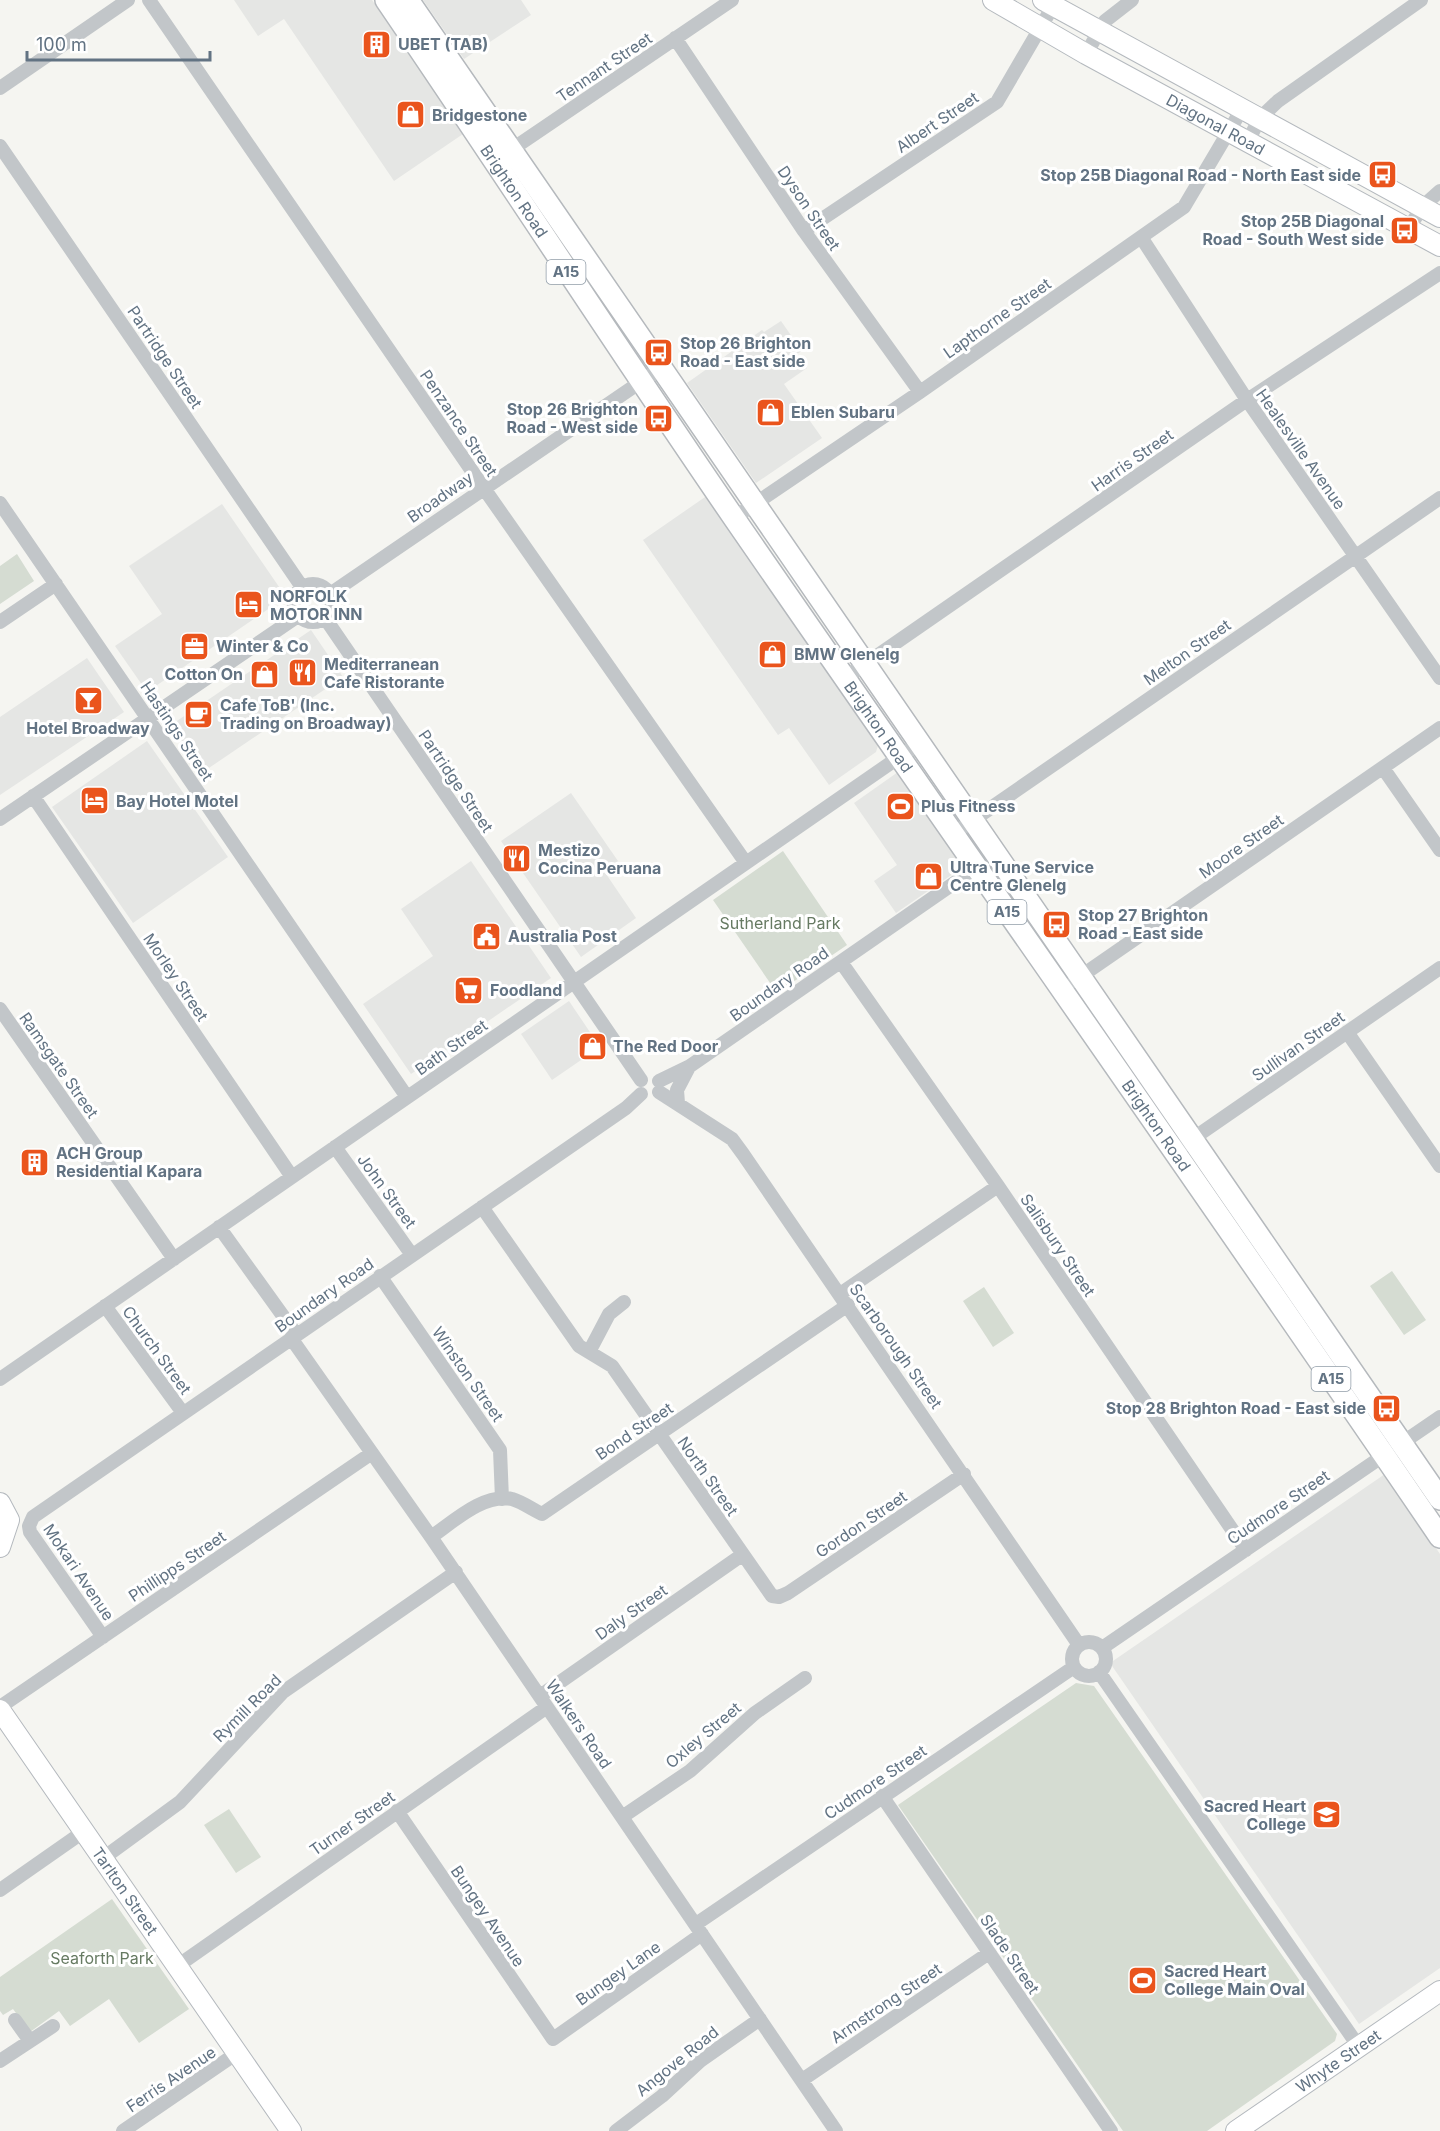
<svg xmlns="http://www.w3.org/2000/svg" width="1440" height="2131" viewBox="0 0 1440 2131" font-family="Inter,sans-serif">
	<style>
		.built { fill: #e5e6e4 }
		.green { fill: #d5dcd2 }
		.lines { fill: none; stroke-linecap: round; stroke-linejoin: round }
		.secondary-casing { stroke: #b4b9be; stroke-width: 22 }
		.primary-casing { stroke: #b5b9bd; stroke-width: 24 }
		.street { stroke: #c2c6c9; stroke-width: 14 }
		.secondary { stroke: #fff; stroke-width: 20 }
		.primary { stroke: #fff; stroke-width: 21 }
		.labels { text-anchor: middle; stroke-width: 6; stroke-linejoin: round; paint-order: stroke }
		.shield { fill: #fff; stroke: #919da8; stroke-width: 1.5 }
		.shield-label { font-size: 15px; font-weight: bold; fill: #627383 }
		.poi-label { font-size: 16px; font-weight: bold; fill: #627383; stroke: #fff; text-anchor: start }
		.street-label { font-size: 16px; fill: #627383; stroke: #fff }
		.park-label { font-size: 16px; fill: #667a62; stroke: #fff }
	</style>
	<rect width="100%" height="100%" fill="#f5f5f1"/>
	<!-- built -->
	<path class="built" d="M234,0H372L463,134L394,181L284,19L258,36Z
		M423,0H521L531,15L464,59Z
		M781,321L802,351L797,354L807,368L784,384L822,438L756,483L687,383L762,330L764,332Z
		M708,495L879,742L876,752L829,785L789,728L778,735L643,540Z
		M222,504L286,597L147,692L115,646L162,614L129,566Z
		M311,630L343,677L203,772L171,725Z
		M87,658L124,712L0,795V717Z
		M147,741L228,857L133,923L52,807Z
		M898,772L963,867L896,913L874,881L897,865L854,803Z
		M571,793L618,861L604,871L636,918L581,957L501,841Z
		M471,861L551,978L411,1074L363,1004L433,956L401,909Z
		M569,1001L600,1047L552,1080L521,1034Z
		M1385,1474L1440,1554V1968L1359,2024L1110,1663Z"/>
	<!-- green -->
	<path class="green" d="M17,554L34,581L0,604V566Z
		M783,851L847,945L777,993L713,900Z
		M1392,1271L1426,1320L1404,1335L1370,1286Z
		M984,1287L1014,1333L993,1347L963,1301Z
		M1076,1683L1094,1686L1337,2034L1335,2041L1207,2131H1123L898,1805Z
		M229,1809L261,1857L236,1873L204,1825Z
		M112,1899L189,2009L139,2043L109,1999L70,2026L59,2011L30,2032L13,2009L3,2015L0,2011V1977Z"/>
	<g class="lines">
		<defs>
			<g id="secondary">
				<path id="s1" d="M993,0L1086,54L1440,246"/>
				<path d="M1043,0L1440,217"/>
				<path d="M0,1503L9,1520L0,1547"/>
				<path id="s2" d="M0,1710L291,2131"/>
				<path id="s3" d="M1236,2131L1440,1991"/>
			</g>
			<g id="primary">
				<path id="s4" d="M386,0C504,173 617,348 736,521C970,860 1208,1196 1440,1537"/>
				<path d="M408,0L1440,1499"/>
			</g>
		</defs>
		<!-- secondary casing -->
		<use href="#secondary" class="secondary-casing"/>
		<!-- primary casing -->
		<use href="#primary" class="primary-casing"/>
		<!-- street -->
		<path class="street" d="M149,0L483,487L746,863
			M675,38L804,231L920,392
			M1086,54L1105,21L1132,0
			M0,88L128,0
			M1248,141L1260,118L1278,101L1421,0
			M0,146L302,587
			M505,154L732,0
			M1409,228L1422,207L1440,191
			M804,231L997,102L1053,6
			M1141,237L1247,400L1440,678
			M0,503L407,1097
			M734,518L920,392L1184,207L1242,109
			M294 603a19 19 0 1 1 38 0a19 19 0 1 1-38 0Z
			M330,594L661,368
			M325,618L641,1080
			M0,622L56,584
			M845,678L1247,400L1440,273
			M1383,768L1440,850
			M33,796L292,1177
			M0,819L298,616
			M953,834L1440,498
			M841,962L998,1186L1246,1550
			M1074,981L1440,728
			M0,1009L174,1259
			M1347,1032L1440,1166
			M659,1081L690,1066L976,868
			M659,1092L732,1139L743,1154L1079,1645
			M678,1103L677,1090L689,1067
			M335,1147L412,1255
			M1175,1151L1440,968
			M482,1207L579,1346L612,1366L772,1596L779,1597L788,1593L964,1474
			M219,1227L296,1334
			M380,1276L500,1450L502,1499
			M840,1294L998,1186
			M105,1306L183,1413
			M291,1338L431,1537L836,2131
			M589,1352L609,1314L624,1302
			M0,1379L921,742
			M431,1537C453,1522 483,1493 512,1499C522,1502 532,1509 542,1514L848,1305
			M103,1637L30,1532L29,1526L33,1517L626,1108L641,1094
			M1072 1659a17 17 0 1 1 34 0a17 17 0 1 1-34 0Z
			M1102,1648L1440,1417
			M1099,1672L1359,2047
			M540,1696L742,1555
			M0,1707L372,1453
			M882,1796L1111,2131
			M397,1811L553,2039L702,1934
			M622,1817L690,1771L755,1713L805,1678
			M102,1859L180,1802L283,1692L456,1572
			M0,1890L83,1832
			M696,1924L1074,1667
			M176,1967L547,1707
			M15,2020L30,2041
			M0,2061L53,2026
			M802,2080L989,1953
			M123,2131L237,2053
			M616,2131L662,2096L700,2061L760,2019"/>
		<!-- secondary -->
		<use href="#secondary" class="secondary"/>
		<!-- primary -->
		<use href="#primary" class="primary"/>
	</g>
	<!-- icons -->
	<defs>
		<symbol id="building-square" viewBox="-11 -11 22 22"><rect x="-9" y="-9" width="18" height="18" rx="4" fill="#ea541c" stroke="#fff"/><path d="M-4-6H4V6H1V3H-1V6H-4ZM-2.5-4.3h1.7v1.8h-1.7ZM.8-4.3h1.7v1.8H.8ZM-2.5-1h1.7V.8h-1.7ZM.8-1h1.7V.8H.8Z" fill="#fff"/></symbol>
		<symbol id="shop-square" viewBox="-11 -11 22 22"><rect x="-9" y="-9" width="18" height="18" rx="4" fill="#ea541c" stroke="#fff"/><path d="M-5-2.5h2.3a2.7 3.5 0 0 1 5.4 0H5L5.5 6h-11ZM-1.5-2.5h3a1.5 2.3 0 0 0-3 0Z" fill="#fff"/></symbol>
		<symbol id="bus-square" viewBox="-11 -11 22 22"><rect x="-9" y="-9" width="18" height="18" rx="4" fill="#ea541c" stroke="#fff"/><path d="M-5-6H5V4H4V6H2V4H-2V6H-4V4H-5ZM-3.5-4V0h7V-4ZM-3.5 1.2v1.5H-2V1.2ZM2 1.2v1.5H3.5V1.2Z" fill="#fff"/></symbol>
		<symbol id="hotel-square" viewBox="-11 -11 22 22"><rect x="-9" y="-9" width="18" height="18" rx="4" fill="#ea541c" stroke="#fff"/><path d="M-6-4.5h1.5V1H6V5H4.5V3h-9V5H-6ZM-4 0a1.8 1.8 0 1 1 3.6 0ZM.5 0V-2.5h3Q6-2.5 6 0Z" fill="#fff"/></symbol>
		<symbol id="office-square" viewBox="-11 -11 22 22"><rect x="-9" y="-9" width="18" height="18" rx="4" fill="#ea541c" stroke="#fff"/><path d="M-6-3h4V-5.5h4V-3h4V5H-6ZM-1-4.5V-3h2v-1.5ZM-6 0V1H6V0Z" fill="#fff"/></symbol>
		<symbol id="restaurant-square" viewBox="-11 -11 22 22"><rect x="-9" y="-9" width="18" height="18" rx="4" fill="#ea541c" stroke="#fff"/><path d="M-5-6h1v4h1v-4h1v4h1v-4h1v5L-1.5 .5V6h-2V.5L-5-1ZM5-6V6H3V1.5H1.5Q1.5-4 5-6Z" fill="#fff"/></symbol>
		<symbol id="bar-square" viewBox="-11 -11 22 22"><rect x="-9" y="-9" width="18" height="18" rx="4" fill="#ea541c" stroke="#fff"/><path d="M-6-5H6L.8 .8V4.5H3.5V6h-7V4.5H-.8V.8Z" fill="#fff"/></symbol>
		<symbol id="cafe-square" viewBox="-11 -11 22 22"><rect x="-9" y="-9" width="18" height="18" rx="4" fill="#ea541c" stroke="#fff"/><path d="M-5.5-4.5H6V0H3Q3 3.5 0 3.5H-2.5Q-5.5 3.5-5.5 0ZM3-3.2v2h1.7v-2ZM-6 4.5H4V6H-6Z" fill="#fff"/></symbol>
		<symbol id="stadium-square" viewBox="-11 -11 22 22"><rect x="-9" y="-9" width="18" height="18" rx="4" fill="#ea541c" stroke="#fff"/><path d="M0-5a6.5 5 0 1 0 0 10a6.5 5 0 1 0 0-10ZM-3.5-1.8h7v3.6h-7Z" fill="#fff"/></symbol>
		<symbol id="civic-square" viewBox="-11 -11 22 22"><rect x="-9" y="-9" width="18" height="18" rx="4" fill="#ea541c" stroke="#fff"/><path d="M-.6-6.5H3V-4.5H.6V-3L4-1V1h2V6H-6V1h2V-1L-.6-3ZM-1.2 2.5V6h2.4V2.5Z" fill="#fff"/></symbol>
		<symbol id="supermarket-square" viewBox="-11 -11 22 22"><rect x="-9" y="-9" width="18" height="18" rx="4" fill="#ea541c" stroke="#fff"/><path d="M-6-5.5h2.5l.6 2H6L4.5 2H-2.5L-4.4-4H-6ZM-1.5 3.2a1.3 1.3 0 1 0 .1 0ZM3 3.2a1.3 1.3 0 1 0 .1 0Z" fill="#fff"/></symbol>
		<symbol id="school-square" viewBox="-11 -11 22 22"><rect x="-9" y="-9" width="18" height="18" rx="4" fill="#ea541c" stroke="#fff"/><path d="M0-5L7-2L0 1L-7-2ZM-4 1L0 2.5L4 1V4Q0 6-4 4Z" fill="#fff"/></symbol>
	</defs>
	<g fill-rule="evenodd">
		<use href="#building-square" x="360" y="28" width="33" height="33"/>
		<use href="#shop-square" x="394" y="98" width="33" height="33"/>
		<use href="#bus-square" x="1366" y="158" width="33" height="33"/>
		<use href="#bus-square" x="1388" y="214" width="33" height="33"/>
		<use href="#bus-square" x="642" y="336" width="33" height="33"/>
		<use href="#shop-square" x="754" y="396" width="33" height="33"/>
		<use href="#bus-square" x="642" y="402" width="33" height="33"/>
		<use href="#hotel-square" x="232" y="588" width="33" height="33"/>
		<use href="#office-square" x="178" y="630" width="33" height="33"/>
		<use href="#shop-square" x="756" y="638" width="33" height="33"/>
		<use href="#restaurant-square" x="286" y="656" width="33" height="33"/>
		<use href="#shop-square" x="248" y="658" width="33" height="33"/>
		<use href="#bar-square" x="72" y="684" width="33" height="33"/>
		<use href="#cafe-square" x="182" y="698" width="33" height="33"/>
		<use href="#hotel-square" x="78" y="784" width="33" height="33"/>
		<use href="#stadium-square" x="884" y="790" width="33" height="33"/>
		<use href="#restaurant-square" x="500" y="842" width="33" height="33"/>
		<use href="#shop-square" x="912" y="860" width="33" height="33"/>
		<use href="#bus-square" x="1040" y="908" width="33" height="33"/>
		<use href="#civic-square" x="470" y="920" width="33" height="33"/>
		<use href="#supermarket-square" x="452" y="974" width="33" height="33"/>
		<use href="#shop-square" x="576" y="1030" width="33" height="33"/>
		<use href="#building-square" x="18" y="1146" width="33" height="33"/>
		<use href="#bus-square" x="1370" y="1392" width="33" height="33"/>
		<use href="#school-square" x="1310" y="1798" width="33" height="33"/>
		<use href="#stadium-square" x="1126" y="1964" width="33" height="33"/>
	</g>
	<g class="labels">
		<!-- shield labels -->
		<g class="shield">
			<rect x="546.5" y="260" width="39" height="24" rx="4.5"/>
			<rect x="987.5" y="900" width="39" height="24" rx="4.5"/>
			<rect x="1311.5" y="1367" width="39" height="24" rx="4.5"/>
		</g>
		<g class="shield-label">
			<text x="566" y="277">A15</text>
			<text x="1007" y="917">A15</text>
			<text x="1331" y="1384">A15</text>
		</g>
		<!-- poi labels -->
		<g class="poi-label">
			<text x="398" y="50">UBET (TAB)</text>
			<text x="432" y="121">Bridgestone</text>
			<text x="1361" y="181" text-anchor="end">Stop 25B Diagonal Road - North East side</text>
			<text x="1384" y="227" text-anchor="end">Stop 25B Diagonal<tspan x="1384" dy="18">Road - South West side</tspan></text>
			<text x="680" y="349">Stop 26 Brighton<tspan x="680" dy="18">Road - East side</tspan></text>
			<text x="638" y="415" text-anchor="end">Stop 26 Brighton<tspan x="638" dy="18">Road - West side</tspan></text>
			<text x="791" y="418">Eblen Subaru</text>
			<text x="270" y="602">NORFOLK<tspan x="270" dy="18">MOTOR INN</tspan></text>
			<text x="216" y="652">Winter &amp; Co</text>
			<text x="794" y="660">BMW Glenelg</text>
			<text x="324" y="670">Mediterranean<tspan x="324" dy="18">Cafe Ristorante</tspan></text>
			<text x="243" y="680" text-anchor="end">Cotton On</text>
			<text x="220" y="711">Cafe ToB' (Inc.<tspan x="220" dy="18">Trading on Broadway)</tspan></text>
			<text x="88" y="734" text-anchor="middle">Hotel Broadway</text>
			<text x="116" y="807">Bay Hotel Motel</text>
			<text x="921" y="812">Plus Fitness</text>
			<text x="538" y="856">Mestizo<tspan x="538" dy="18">Cocina Peruana</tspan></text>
			<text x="950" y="873">Ultra Tune Service<tspan x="950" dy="18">Centre Glenelg</tspan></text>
			<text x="1078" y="921">Stop 27 Brighton<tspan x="1078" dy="18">Road - East side</tspan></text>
			<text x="508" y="942">Australia Post</text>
			<text x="490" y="996">Foodland</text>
			<text x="613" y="1052">The Red Door</text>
			<text x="56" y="1159">ACH Group<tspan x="56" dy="18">Residential Kapara</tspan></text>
			<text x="1366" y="1414" text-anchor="end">Stop 28 Brighton Road - East side</text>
			<text x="1306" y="1812" text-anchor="end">Sacred Heart<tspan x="1306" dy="18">College</tspan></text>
			<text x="1164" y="1977">Sacred Heart<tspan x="1164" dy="18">College Main Oval</tspan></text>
		</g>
		<!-- street labels -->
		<g class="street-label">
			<text transform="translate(604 67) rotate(-34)" y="6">Tennant Street</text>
			<text transform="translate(937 122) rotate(-34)" y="6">Albert Street</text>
			<text dy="6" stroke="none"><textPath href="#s1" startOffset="255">Diagonal Road</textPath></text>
			<text dy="6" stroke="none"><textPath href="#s4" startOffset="230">Brighton Road</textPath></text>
			<text transform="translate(809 208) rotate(56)" y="6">Dyson Street</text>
			<text transform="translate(997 318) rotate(-35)" y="6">Lapthorne Street</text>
			<text transform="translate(165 357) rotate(56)" y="6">Partridge Street</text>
			<text transform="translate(459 423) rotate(56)" y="6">Penzance Street</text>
			<text transform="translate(1301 449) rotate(55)" y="6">Healesville Avenue</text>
			<text transform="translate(1132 460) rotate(-35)" y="6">Harris Street</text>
			<text transform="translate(440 497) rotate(-35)" y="6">Broadway</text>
			<text transform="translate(1187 652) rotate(-35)" y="6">Melton Street</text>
			<text dy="6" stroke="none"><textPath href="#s4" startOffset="878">Brighton Road</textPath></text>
			<text transform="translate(177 731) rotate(56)" y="6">Hastings Street</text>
			<text transform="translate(456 781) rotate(56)" y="6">Partridge Street</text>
			<text transform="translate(1241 846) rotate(-35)" y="6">Moore Street</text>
			<text transform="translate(176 977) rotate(56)" y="6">Morley Street</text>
			<text transform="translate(779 984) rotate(-35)" y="6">Boundary Road</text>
			<text transform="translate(1298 1046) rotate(-35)" y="6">Sullivan Street</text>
			<text transform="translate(451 1047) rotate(-35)" y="6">Bath Street</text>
			<text transform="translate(59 1065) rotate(55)" y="6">Ramsgate Street</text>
			<text dy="6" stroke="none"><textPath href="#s4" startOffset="1364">Brighton Road</textPath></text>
			<text transform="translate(387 1191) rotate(54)" y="6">John Street</text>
			<text transform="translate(1058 1245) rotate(56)" y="6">Salisbury Street</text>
			<text transform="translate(324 1295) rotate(-35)" y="6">Boundary Road</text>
			<text transform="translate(896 1346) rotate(55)" y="6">Scarborough Street</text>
			<text transform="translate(157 1350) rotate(54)" y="6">Church Street</text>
			<text transform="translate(468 1374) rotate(55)" y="6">Winston Street</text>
			<text transform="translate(634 1431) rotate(-34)" y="6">Bond Street</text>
			<text transform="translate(708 1476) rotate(55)" y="6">North Street</text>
			<text transform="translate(1278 1507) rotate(-34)" y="6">Cudmore Street</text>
			<text transform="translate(861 1524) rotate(-34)" y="6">Gordon Street</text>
			<text transform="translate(177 1566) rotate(-34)" y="6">Phillipps Street</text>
			<text transform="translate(79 1572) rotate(56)" y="6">Mokari Avenue</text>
			<text transform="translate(631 1612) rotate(-35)" y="6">Daly Street</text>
			<text transform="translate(247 1708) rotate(-45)" y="6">Rymill Road</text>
			<text transform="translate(579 1724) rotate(56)" y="6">Walkers Road</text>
			<text transform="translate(703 1735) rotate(-40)" y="6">Oxley Street</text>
			<text transform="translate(875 1782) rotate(-34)" y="6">Cudmore Street</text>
			<text transform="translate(352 1823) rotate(-35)" y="6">Turner Street</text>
			<text dy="6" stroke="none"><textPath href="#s2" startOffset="220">Tarlton Street</textPath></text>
			<text transform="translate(488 1916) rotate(56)" y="6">Bungey Avenue</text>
			<text transform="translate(1010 1954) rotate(56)" y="6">Slade Street</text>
			<text transform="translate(618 1973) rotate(-35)" y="6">Bungey Lane</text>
			<text transform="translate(886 2003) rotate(-34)" y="6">Armstrong Street</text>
			<text transform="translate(677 2061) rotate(-39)" y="6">Angove Road</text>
			<text dy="6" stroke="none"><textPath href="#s3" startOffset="124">Whyte Street</textPath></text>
			<text transform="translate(171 2079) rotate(-34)" y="6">Ferris Avenue</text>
		</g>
		<!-- park labels -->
		<g class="park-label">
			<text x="780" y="929">Sutherland Park</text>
			<text x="102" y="1964">Seaforth Park</text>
		</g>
	</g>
	<!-- scale -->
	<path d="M27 51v9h183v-9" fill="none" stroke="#627383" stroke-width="3"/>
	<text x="36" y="51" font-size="18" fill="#627383" stroke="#ffffff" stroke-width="4.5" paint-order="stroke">100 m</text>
</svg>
